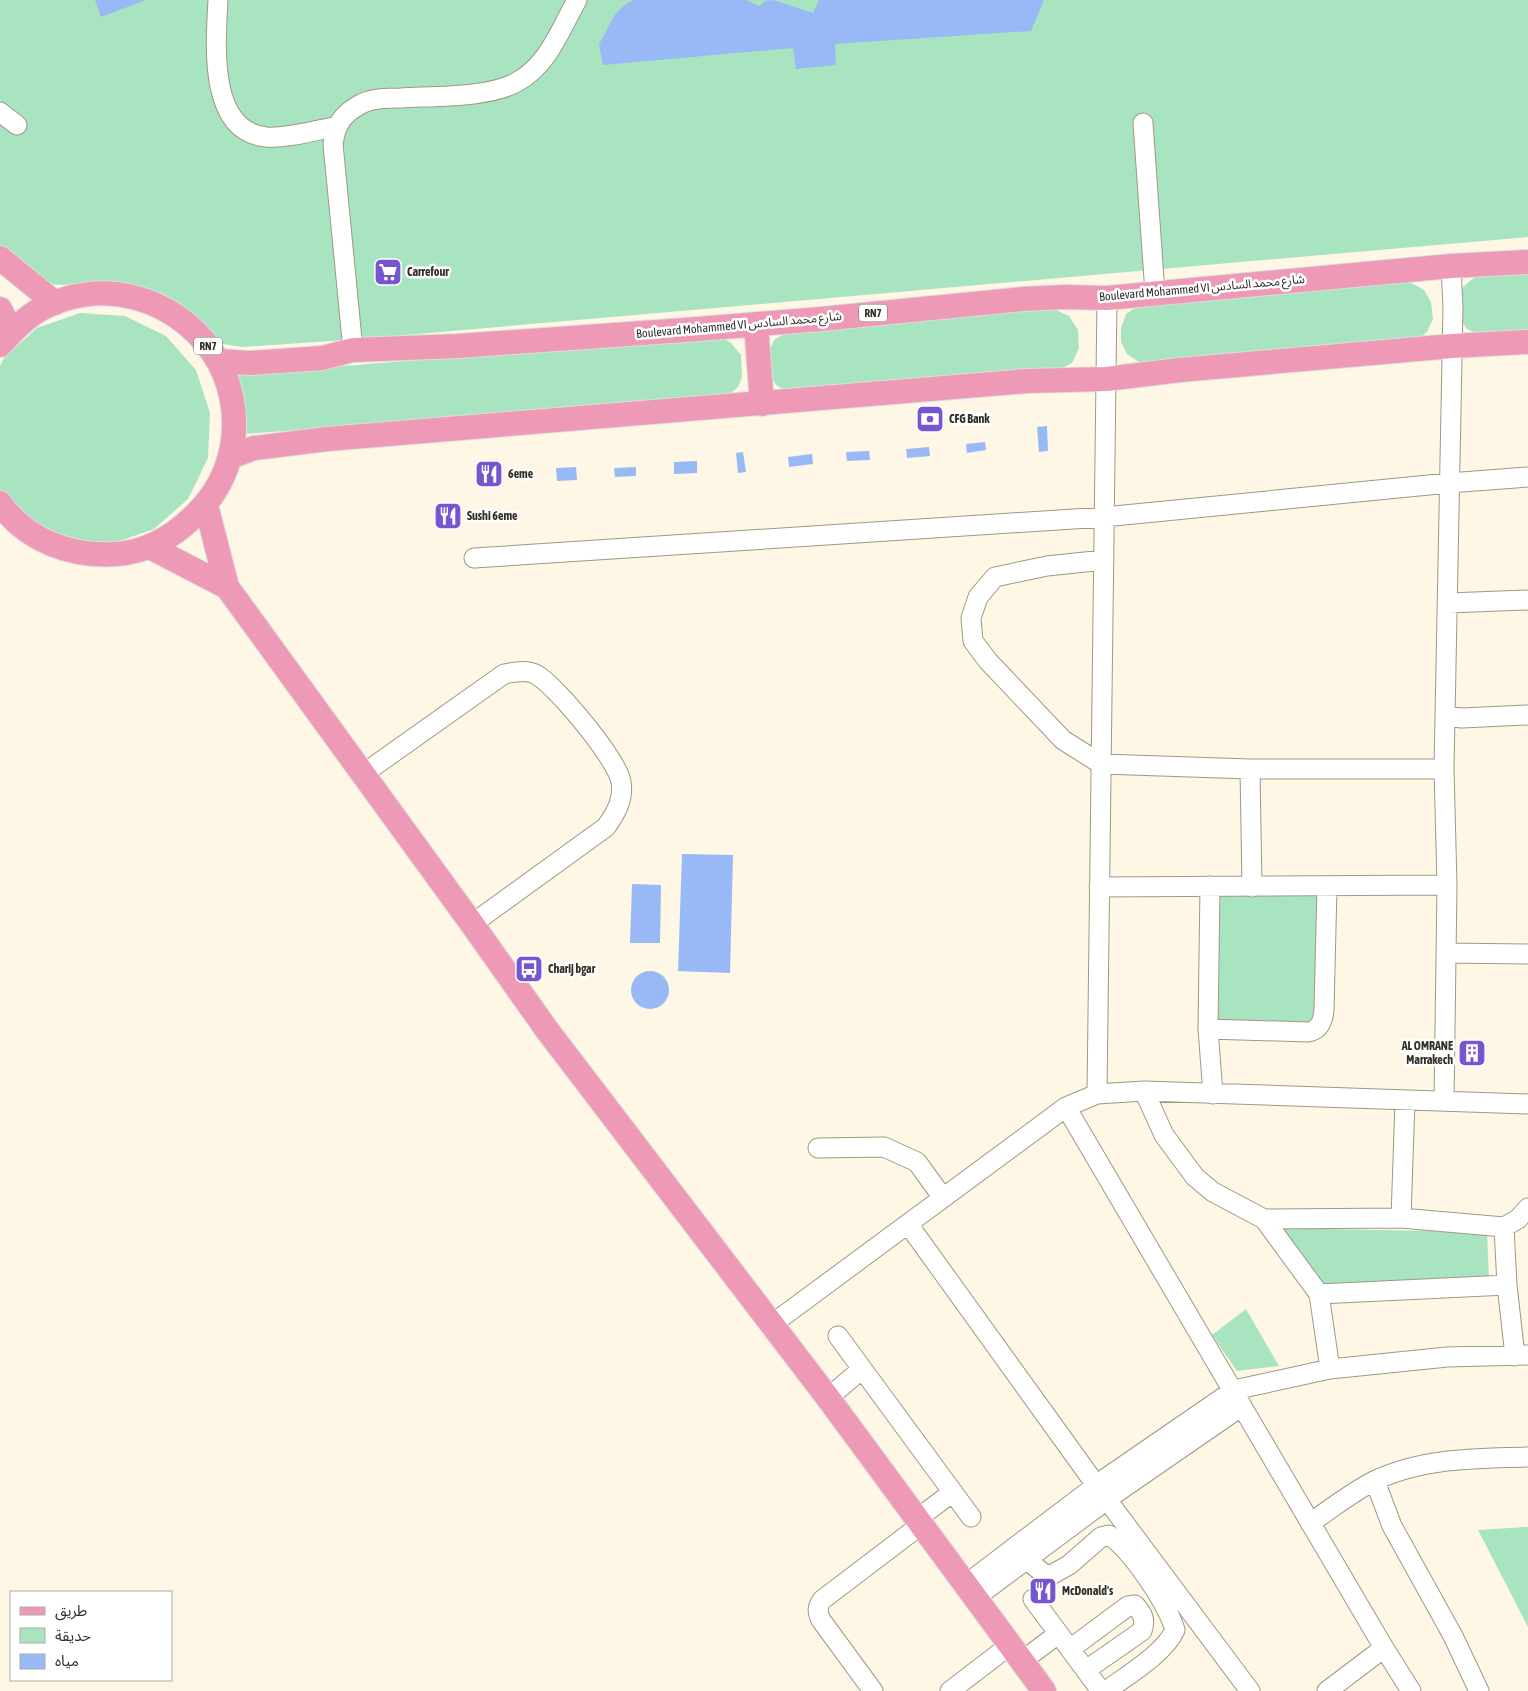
<svg xmlns="http://www.w3.org/2000/svg" width="1528" height="1691" viewBox="0 0 1528 1691" font-family="'Asap Condensed','Noto Sans Arabic',sans-serif">
	<style>
		.green { fill: #a9e4c0 }
		.water { fill: #98b9f5 }
		.lines { fill: none; stroke-linecap: round; stroke-linejoin: round }
		.minor-casing { stroke: #9f9883; stroke-width: 21 }
		.major-casing { stroke: #dededc; stroke-width: 26 }
		.minor { stroke: #fff; stroke-width: 19 }
		.major { stroke: #ee9ab6; stroke-width: 24 }
		.labels { text-anchor: middle; stroke-width: 5; stroke-linejoin: round; paint-order: stroke }
		.shield { fill: #fff; stroke: #706e68; stroke-width: 1 }
		.shield-label { font-size: 11px; font-weight: bold; fill: #333027 }
		.poi-label { font-size: 12px; font-weight: bold; fill: #333027; stroke: #fff; text-anchor: start }
		.street-label { font-size: 12px; fill: #333027; stroke: #fff }
	</style>
	<rect width="100%" height="100%" fill="#fef7e5"/>
	<!-- green -->
	<path class="green" d="M0,0H1528V237L360,339L242,347L223,344L148,291L119,282L85,283L63,285L44,284L19,272L0,246Z
		M1528,271V333L1482,336L1467,329L1458,317L1456,301L1462,288L1477,275Z
		M1406,280L1424,290L1431,302L1433,319L1427,332L1415,343L1142,364L1127,354L1121,342V328L1126,314L1142,303Z
		M1054,309L1069,316L1078,330L1079,348L1072,363L1057,371L792,394L776,385L770,375L768,354L774,340L789,331Z
		M80,313L125,316L166,336L196,370L210,413L208,458L188,499L154,529L111,544L66,541L25,521L0,492V366L4,358L37,328Z
		M718,335L731,343L741,355L742,377L738,387L724,399L244,434L236,375Z
		M1214,893L1322,896L1317,1025L1210,1026Z
		M1267,1228L1487,1232L1489,1281L1315,1294Z
		M1246,1309L1279,1366L1237,1371L1212,1335Z
		M1528,1527V1627L1478,1530Z"/>
	<!-- water -->
	<path class="water" d="M95,0H146L101,17Z
		M634,0H746L759,6L765,1L774,0L813,13L819,0H1044L1031,31L835,44L836,65L796,69L793,48L603,65L599,44C610,27 614,7 634,0Z
		M1047,426L1048,451L1039,452L1037,427Z
		M985,442L986,450L967,453L966,444Z
		M929,447L930,456L907,458L906,449Z
		M869,451L870,460L847,461L846,452Z
		M743,452L746,472L738,473L736,453Z
		M812,454L813,464L789,467L788,457Z
		M697,461V473L674,474V462Z
		M576,467L577,480L557,481L556,468Z
		M636,467V476L615,477L614,468Z
		M682,854L733,855L730,973L678,971Z
		M632,884L661,885L660,943H630Z
		M631 990a19 19 0 1 1 38 0a19 19 0 1 1-38 0Z"/>
	<g class="lines">
		<defs>
			<path id="minor" d="M218,0C216,41 207,131 266,137C286,139 317,130 338,126
				M0,112L17,125
				M1143,123L1155,293
				M353,350L333,144C334,139 335,131 338,126C342,116 353,108 363,103C374,98 388,98 401,98C433,96 489,98 517,82C549,64 560,30 577,0
				M474,558L1104,517L1449,483L1528,477
				M1104,560L1047,566L995,577L978,597L971,618L973,641L988,661L1063,740L1101,764L1250,769H1444
				M1448,603L1528,600
				M1445,716L1462,718L1528,715
				M1250,769L1252,887
				M363,774L504,674C515,672 527,669 537,675C556,686 618,760 621,782C624,799 616,813 606,827L472,924
				M1210,886L1208,1029L1213,1094
				M1099,887L1447,885
				M1446,953L1528,954
				M1208,1029L1308,1032C1320,1030 1323,1021 1324,1010L1327,887
				M1144,1091L1164,1135L1195,1177L1213,1192L1264,1219L1319,1294L1330,1369
				M1097,1094L1107,298
				M1444,1101L1447,885L1444,769L1453,307L1451,266
				M1066,1107L1384,1648L1411,1691
				M818,1148L884,1147L917,1162L943,1198
				M1401,1218L1405,1101
				M1264,1219L1401,1218L1504,1227L1518,1219L1528,1208
				M908,1224L1096,1485L1250,1691
				M1504,1227L1507,1285L1515,1356
				M1319,1294L1507,1285
				M771,1325L1066,1107L1097,1094L1144,1091L1528,1104
				M838,1336L971,1517
				M828,1398L862,1369
				M1375,1481L1392,1526L1453,1636L1479,1691
				M917,1519L953,1492
				M1310,1523C1331,1509 1352,1492 1374,1481C1422,1458 1477,1458 1528,1457
				M1027,1560L1043,1573L1051,1575L1069,1565L1101,1537L1109,1535C1132,1551 1167,1603 1175,1630C1165,1653 1126,1676 1106,1691
				M965,1585L1106,1478L1234,1390L1330,1369L1447,1357L1528,1355
				M975,1598L1116,1493L1242,1406
				M1033,1599L1101,1691
				M1070,1649L1128,1606L1135,1605C1143,1614 1146,1620 1142,1631L1086,1670
				M1022,1661L1058,1634
				M873,1691L821,1620C817,1612 817,1607 822,1600L922,1524
				M950,1691L1010,1645
				M1327,1691L1384,1648"/>
			<path id="major" d="M0,258L55,303
				M0,309L11,332
				M756,324L762,404
				M0,345C12,332 24,319 39,310C100,276 174,296 213,353C231,380 238,414 232,447C227,473 215,496 195,515C173,537 147,552 116,554C72,557 26,541 0,503
				M218,361L250,363L322,358L353,350L458,346L685,330L821,319L1023,299L1065,297L1107,298L1451,266L1528,262
				M230,457L254,448L327,439L1027,381L1106,379L1180,370L1452,346L1528,342
				M206,505L227,587L472,924L547,1030L828,1398L1044,1691
				M150,547L227,587"/>
		</defs>
		<!-- minor casing -->
		<use href="#minor" class="minor-casing"/>
		<!-- major casing -->
		<use href="#major" class="major-casing"/>
		<!-- minor -->
		<use href="#minor" class="minor"/>
		<!-- major -->
		<use href="#major" class="major"/>
	</g>
	<!-- icons -->
	<defs>
		<symbol id="supermarket-square" viewBox="-11 -11 22 22"><rect x="-9" y="-9" width="18" height="18" rx="4" fill="#7556d0" stroke="#fff"/><path d="M-6-5.5h2.5l.6 2H6L4.5 2H-2.5L-4.4-4H-6ZM-1.5 3.2a1.3 1.3 0 1 0 .1 0ZM3 3.2a1.3 1.3 0 1 0 .1 0Z" fill="#fff"/></symbol>
		<symbol id="bank-square" viewBox="-11 -11 22 22"><rect x="-9" y="-9" width="18" height="18" rx="4" fill="#7556d0" stroke="#fff"/><path d="M-6-4H6V4H-6ZM0-2.3a2.3 2.3 0 1 0 0 4.6a2.3 2.3 0 1 0 0-4.6Z" fill="#fff"/></symbol>
		<symbol id="restaurant-square" viewBox="-11 -11 22 22"><rect x="-9" y="-9" width="18" height="18" rx="4" fill="#7556d0" stroke="#fff"/><path d="M-5-6h1v4h1v-4h1v4h1v-4h1v5L-1.5 .5V6h-2V.5L-5-1ZM5-6V6H3V1.5H1.5Q1.5-4 5-6Z" fill="#fff"/></symbol>
		<symbol id="bus-square" viewBox="-11 -11 22 22"><rect x="-9" y="-9" width="18" height="18" rx="4" fill="#7556d0" stroke="#fff"/><path d="M-5-6H5V4H4V6H2V4H-2V6H-4V4H-5ZM-3.5-4V0h7V-4ZM-3.5 1.2v1.5H-2V1.2ZM2 1.2v1.5H3.5V1.2Z" fill="#fff"/></symbol>
		<symbol id="building-square" viewBox="-11 -11 22 22"><rect x="-9" y="-9" width="18" height="18" rx="4" fill="#7556d0" stroke="#fff"/><path d="M-4-6H4V6H1V3H-1V6H-4ZM-2.5-4.3h1.7v1.8h-1.7ZM.8-4.3h1.7v1.8H.8ZM-2.5-1h1.7V.8h-1.7ZM.8-1h1.7V.8H.8Z" fill="#fff"/></symbol>
	</defs>
	<g fill-rule="evenodd">
		<use href="#supermarket-square" x="372" y="256" width="32" height="32"/>
		<use href="#bank-square" x="914" y="403" width="32" height="32"/>
		<use href="#restaurant-square" x="473" y="458" width="32" height="32"/>
		<use href="#restaurant-square" x="432" y="500" width="32" height="32"/>
		<use href="#bus-square" x="513" y="953" width="32" height="32"/>
		<use href="#building-square" x="1456" y="1037" width="32" height="32"/>
		<use href="#restaurant-square" x="1027" y="1575" width="32" height="32"/>
	</g>
	<g class="labels">
		<!-- shield labels -->
		<g class="shield">
			<rect x="859" y="304.5" width="28" height="17" rx="4"/>
			<rect x="194" y="337.5" width="28" height="17" rx="4"/>
		</g>
		<g class="shield-label">
			<text x="873" y="317">RN7</text>
			<text x="208" y="350">RN7</text>
		</g>
		<!-- poi labels -->
		<g class="poi-label">
			<text x="407" y="276">Carrefour</text>
			<text x="949" y="423">CFG Bank</text>
			<text x="508" y="478">6eme</text>
			<text x="467" y="520">Sushi 6eme</text>
			<text x="548" y="973">Charij bgar</text>
			<text x="1453" y="1050" text-anchor="end">AL OMRANE<tspan x="1453" dy="14">Marrakech</tspan></text>
			<text x="1062" y="1595">McDonald's</text>
		</g>
		<!-- street labels -->
		<g class="street-label">
			<text transform="translate(1202 288) rotate(-5)" y="4">Boulevard Mohammed VI شارع محمد السادس</text>
			<text transform="translate(739 325) rotate(-5)" y="4">Boulevard Mohammed VI شارع محمد السادس</text>
		</g>
	</g>
	<!-- legend -->
	<rect x="10" y="1591" width="162" height="90" fill="#ffffff" stroke="#adaca9"/>
	<rect x="20" y="1607" width="25" height="8" fill="#ee9ab6" stroke="#adaca9"/>
	<text x="55" y="1616" font-size="15" fill="#333027">طريق</text>
	<rect x="20" y="1628" width="25" height="15" fill="#a9e4c0" stroke="#adaca9"/>
	<text x="55" y="1641" font-size="15" fill="#333027">حديقة</text>
	<rect x="20" y="1654" width="25" height="15" fill="#98b9f5" stroke="#adaca9"/>
	<text x="55" y="1666" font-size="15" fill="#333027">مياه</text>
</svg>
